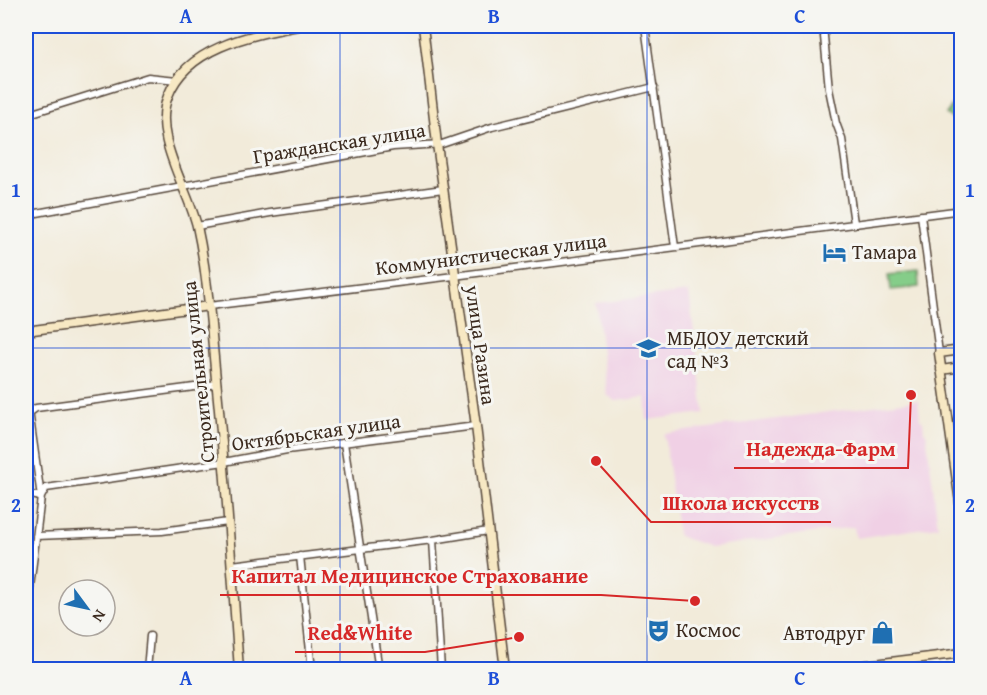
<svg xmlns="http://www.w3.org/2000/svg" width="987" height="695" viewBox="0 0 987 695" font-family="'Gentium Book Plus',serif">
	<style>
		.built { fill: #f0d0e5 }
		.wetland { fill: url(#wetland-marsh); stroke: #607c54; stroke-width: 1.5 }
		.garden { fill: #85cd89; stroke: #607c54; stroke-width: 1.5 }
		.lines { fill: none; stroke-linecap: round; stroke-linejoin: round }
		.street-casing { stroke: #56473a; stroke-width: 9 }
		.secondary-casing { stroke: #56473a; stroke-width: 11 }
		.street { stroke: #fff; stroke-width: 6 }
		.secondary { stroke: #f7e8c3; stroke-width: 8 }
		.grid { fill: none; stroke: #1d4ed8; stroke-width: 1.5; stroke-opacity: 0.55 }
		.labels { text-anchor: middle; stroke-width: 6; stroke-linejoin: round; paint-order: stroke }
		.street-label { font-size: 20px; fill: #3b2a1e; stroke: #f6f6f2 }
		.poi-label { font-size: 20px; fill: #3b2a1e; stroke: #f6f6f2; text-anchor: start }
		.leader { fill: none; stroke: #d62828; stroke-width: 2 }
		.callout-dot { fill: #d62828; stroke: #f6f6f2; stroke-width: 2 }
		.callout-label { font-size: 21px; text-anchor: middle; font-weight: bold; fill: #d62828; stroke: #f6f6f2; stroke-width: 6; stroke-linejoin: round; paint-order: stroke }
		.neatline { fill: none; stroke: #1d4ed8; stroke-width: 2 }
		.grid-label { font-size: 20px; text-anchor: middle; font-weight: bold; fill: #1d4ed8 }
	</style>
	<defs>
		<pattern id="wetland-marsh" width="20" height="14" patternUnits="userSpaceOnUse" patternTransform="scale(1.5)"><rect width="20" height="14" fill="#85cd89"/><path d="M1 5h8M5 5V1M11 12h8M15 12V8" fill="none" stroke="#74b076"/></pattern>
	</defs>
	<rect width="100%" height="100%" fill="#f6f6f2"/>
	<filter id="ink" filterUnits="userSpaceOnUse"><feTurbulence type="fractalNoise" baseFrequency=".0167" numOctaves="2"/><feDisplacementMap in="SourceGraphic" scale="12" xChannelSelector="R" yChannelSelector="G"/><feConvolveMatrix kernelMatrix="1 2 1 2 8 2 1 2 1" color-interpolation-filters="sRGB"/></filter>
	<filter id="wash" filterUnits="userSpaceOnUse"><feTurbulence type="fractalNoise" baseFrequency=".008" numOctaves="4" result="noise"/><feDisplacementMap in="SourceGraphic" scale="24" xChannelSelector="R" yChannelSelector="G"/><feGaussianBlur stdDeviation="1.35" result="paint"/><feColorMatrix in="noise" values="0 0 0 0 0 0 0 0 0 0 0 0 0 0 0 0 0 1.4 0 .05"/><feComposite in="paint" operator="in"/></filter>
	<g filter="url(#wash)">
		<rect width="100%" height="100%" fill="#f2ebda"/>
		<!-- built -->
		<path class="built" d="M689,292L704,413L647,420L645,397L616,401L607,395L596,303Z
			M918,400L920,419L923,421L924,432H926L938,526L856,538L854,527L710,547L678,536L664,434Z"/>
		<!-- wetland -->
		<path class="wetland" d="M961,93L962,122H961L955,121L946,114Z"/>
		<!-- garden -->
		<path class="garden" d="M918,271L919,287L891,290L889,274Z"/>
	</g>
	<g filter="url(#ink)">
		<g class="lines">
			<defs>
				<path id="street" d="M645,26L675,247
					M823,26L829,89L836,123L842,139L854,223
					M26,115L148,77L177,80
					M26,215L393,147L442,144L492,127L654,87
					M921,215L939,353
					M197,226L270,213L443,189
					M209,306L454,276L962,210
					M26,389L41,497L26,620
					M29,413L36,408L217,384
					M344,443L379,670
					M26,494L41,497L46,488L224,462L287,450L476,426
					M36,536L162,531L228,522
					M433,540L441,670
					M300,556L312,670
					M232,565L433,540L488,531
					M147,670L150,636"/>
				<path id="secondary" d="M423,26L437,144L476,426L505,670
					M26,331L209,306
					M962,350L939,353L962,517
					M941,370L962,367
					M239,670C232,573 226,476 216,379C211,328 208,276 197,226C187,186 152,136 168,96C187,46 253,35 298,26
					M827,670L962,653"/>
			</defs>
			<!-- street casing -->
			<use href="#street" class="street-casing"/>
			<!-- secondary casing -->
			<use href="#secondary" class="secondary-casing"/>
			<!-- street -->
			<use href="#street" class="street"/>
			<!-- secondary -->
			<use href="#secondary" class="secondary"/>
		</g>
	</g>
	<!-- grid -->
	<path class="grid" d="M340,26V670M647,26V670M26,348H962"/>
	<!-- icons -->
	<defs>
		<symbol id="hotel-bare" viewBox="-9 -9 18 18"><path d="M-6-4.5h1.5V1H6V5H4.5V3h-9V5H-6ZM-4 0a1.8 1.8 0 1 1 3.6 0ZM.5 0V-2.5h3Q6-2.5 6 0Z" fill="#1f6fb2" stroke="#f6f6f2" stroke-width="2.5" paint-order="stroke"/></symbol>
		<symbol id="school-bare" viewBox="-9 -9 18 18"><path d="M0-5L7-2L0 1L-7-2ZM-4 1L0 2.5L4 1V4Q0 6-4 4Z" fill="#1f6fb2" stroke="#f6f6f2" stroke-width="2.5" paint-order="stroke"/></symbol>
		<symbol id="theatre-bare" viewBox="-9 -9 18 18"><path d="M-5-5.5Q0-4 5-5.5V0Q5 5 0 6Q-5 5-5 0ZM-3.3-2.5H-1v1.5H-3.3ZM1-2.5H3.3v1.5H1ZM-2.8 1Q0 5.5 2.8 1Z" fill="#1f6fb2" stroke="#f6f6f2" stroke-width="2.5" paint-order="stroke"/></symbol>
		<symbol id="shop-bare" viewBox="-9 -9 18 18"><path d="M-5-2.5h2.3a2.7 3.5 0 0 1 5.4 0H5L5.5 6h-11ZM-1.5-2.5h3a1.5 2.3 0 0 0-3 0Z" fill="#1f6fb2" stroke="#f6f6f2" stroke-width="2.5" paint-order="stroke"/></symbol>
	</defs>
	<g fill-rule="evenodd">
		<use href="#hotel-bare" x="818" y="236" width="33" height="33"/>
		<use href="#school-bare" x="632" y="332" width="33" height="33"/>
		<use href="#theatre-bare" x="642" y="614" width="33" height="33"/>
		<use href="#shop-bare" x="866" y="616" width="33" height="33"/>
	</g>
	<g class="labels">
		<!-- street labels -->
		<g class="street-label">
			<text transform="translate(339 143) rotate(-9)" y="7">Гражданская улица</text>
			<text transform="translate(491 254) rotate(-7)" y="7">Коммунистическая улица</text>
			<text transform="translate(481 345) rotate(82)" y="7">улица Разина</text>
			<text transform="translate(198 372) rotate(-96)" y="7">Строительная улица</text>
			<text transform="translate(316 432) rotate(-8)" y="7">Октябрьская улица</text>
		</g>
		<!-- poi labels -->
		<g class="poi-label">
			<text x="852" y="259">Тамара</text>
			<text x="667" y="345">МБДОУ детский<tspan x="667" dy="23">сад №3</tspan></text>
			<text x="676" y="637">Космос</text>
			<text x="865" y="640" text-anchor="end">Автодруг</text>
		</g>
	</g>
	<!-- callouts -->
	<path class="leader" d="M911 395L908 468H734M596 461L651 522H831M695 601L601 595H220M519 637L425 652H295"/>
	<g class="callout-dot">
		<circle cx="911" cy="395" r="6"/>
		<circle cx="596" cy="461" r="6"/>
		<circle cx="695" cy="601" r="6"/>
		<circle cx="519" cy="637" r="6"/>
	</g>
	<g class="callout-label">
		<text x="821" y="456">Надежда-Фарм</text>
		<text x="741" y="510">Школа искусств</text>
		<text x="410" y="583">Капитал Медицинское Страхование</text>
		<text x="360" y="640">Red&amp;White</text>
	</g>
	<!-- margin -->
	<rect width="987" height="695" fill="none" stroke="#f6f6f2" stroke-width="66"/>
	<!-- north arrow -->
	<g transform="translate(87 608) rotate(123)"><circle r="28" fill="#f6f6f2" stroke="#aba49d" stroke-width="1.5"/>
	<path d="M0-4.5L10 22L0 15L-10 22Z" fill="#1f6fb2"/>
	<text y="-9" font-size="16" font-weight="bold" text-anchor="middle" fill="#3b2a1e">N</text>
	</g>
	<rect x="33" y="33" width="921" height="629" class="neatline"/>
	<g class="grid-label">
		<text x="186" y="23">A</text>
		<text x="494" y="23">B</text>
		<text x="800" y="23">C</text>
		<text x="16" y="197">1</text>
		<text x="970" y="197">1</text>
		<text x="16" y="512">2</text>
		<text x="970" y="512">2</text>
		<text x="186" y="685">A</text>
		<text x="494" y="685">B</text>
		<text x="800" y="685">C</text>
	</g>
</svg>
